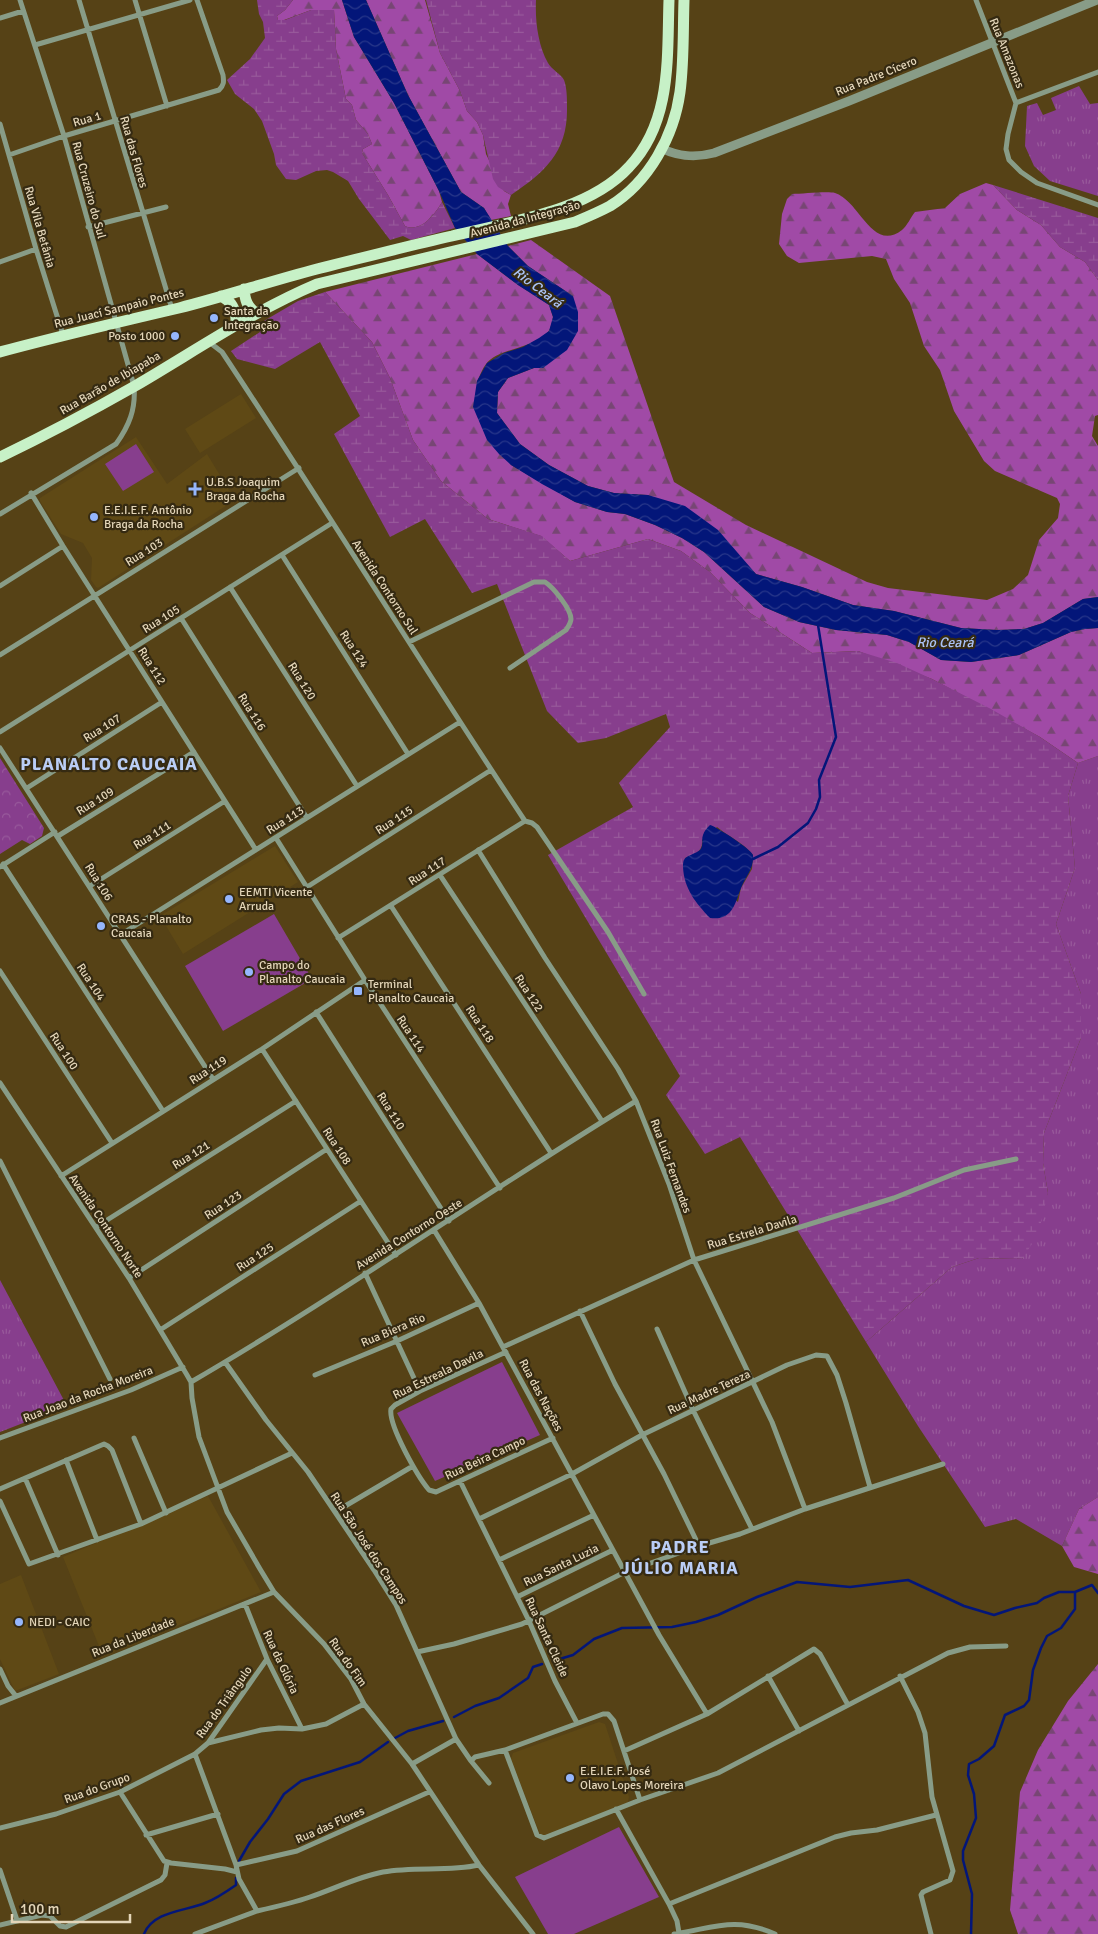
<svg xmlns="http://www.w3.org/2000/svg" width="1098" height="1934" viewBox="0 0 1098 1934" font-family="Signika,sans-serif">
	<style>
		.built { fill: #5f4915 }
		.grass { fill: url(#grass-tufts) }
		.forest { fill: url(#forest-firs) }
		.wetland { fill: url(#wetland-marsh); fill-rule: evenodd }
		.park { fill: url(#park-crowns) }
		.pitch { fill: #873e8d }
		.water { fill: url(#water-waves) }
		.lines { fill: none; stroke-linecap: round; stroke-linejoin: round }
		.stream { stroke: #031679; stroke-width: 2.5 }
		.minor { stroke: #889c87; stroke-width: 5 }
		.tertiary { stroke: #889c87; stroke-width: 9 }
		.primary { stroke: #c7f1c7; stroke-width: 11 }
		.poi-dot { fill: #95b6fd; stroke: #352a12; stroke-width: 2 }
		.labels { text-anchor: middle; stroke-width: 4.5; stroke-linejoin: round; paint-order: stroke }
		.street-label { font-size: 12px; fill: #e4d6b9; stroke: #352a12 }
		.poi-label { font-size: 12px; fill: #e4d6b9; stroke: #352a12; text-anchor: start }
		.water-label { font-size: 14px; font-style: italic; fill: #abc3f6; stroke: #352a12 }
		.district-label { font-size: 18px; font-weight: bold; letter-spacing: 1px; fill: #bacdf5; stroke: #352a12 }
	</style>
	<defs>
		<pattern id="grass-tufts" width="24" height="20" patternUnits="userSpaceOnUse" patternTransform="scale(1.25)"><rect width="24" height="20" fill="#873e8d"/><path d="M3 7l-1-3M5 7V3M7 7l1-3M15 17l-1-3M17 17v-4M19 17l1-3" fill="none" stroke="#98599b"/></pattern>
		<pattern id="forest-firs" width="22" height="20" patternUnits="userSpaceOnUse" patternTransform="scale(1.25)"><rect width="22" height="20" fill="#a04aa6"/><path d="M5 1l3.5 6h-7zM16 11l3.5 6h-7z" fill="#774674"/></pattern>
		<pattern id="wetland-marsh" width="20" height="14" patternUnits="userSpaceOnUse" patternTransform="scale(1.25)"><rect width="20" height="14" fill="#873e8d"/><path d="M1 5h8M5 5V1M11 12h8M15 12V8" fill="none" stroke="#98599b"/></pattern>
		<pattern id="park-crowns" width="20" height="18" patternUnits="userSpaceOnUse" patternTransform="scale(1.25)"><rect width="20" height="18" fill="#873e8d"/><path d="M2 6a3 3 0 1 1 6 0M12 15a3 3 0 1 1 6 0" fill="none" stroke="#98599b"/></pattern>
		<pattern id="water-waves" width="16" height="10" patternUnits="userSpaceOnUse" patternTransform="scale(1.25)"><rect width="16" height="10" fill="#031679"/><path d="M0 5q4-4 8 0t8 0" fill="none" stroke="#28378a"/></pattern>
	</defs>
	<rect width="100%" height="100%" fill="#564216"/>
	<!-- built -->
	<path class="built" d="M241,394L256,418L200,453L185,429Z
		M136,437L167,484L207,454L235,500L98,588L96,587L91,580L92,558L83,543L61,534L40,501V498Z
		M275,846L298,882L183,954L160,916Z
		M208,1496L261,1592L103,1656L63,1557Z
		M21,1575L59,1674L15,1691L0,1659V1584Z
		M599,1722L605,1724L629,1797L628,1802L544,1837L540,1834L511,1759L513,1753Z"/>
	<!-- grass -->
	<path class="grass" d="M1079,86L1090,104L1098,103V196L1050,181L1034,166L1025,146L1027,106L1037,103L1043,115L1056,110L1051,98Z
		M1098,756V1497L1079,1509L1062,1546L1016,1519L985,1527L918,1426L866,1342L952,1267L979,1258L1022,1259L1048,1193L1043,1163L1044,1133L1081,1038V994L1056,924L1075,868L1068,796L1078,763Z
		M0,1280L67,1406L0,1432Z"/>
	<!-- forest -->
	<path class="forest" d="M293,0H342L354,37L394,103L439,191L442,202C435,214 421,233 405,226L388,195L362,153L363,149L372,144L368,134L356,120L352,105L346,99L336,49L334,10H311L284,20H278L277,16L285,10Z
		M366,0H425L440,53L460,91L467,111L477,122L483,135L486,154L504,191L511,195L508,204L511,216L491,220L484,208L461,192L408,95Z
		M986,183L993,185L1017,210L1041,225L1060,247L1085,262L1098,280V415L1095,416L1092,436L1098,446V597L1083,599L1043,623L1024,629L997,630L961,628L894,611L853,605L802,587L756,574L739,556L648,495L614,493L588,486L549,465L520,444L497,413L498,392L508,378L534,368H543L573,296L528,266L508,246L531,240L610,296L674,482L746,525L867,582L888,588L987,600L1013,589L1028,575L1039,540L1058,518L1060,504L1057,498L995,471L984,461L954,411L940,370L924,346L910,303L894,279L886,259L872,256L799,263L787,256L779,244L782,214L787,199L792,194C802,194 827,191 835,193C860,201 872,253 902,230C907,226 911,217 915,212L945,208L960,194Z
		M477,254L518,285L549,305L553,317C552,322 551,328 548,332C533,349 498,348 486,364C482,369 480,376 477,381L511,465L575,502L607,512L625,514L655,525L682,538L704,552L764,607L799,622L836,630L887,635L909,642L941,660L971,662L1019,655L1071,632L1085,629L1098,628V756L1078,763L1040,737L932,679L858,651L812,653L750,613L710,572L681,551L648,539L570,561L541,536L488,519L441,481L413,440L390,378L372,342L325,292Z
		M1098,1497V1574L1074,1567L1062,1546L1079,1509Z
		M1098,1664V1934H1018L1010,1910L1020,1792L1038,1750L1068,1701Z"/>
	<!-- wetland -->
	<path class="wetland" d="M257,0H293L285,10L277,16L278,20H285L311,10H334L336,49L346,99L352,105L356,120L368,134L372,144L363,149L362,153L388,195L405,226C421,233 435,214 442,202L455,228L411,240L403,236L390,240L359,199L348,181L333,172L327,170L316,171L296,180L286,179L276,165L274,154L262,121L254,109L235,94L227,80L250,59L265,38L263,22L259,14Z
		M426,0H536C535,21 538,45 548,63C552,70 561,74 564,80C567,88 567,98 567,107C568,152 545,172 511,195L498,187L493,179L483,135L477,122L467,111L460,91L440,53Z
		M993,185L1098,218V280L1085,262L1060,247L1041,225L1017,210Z
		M325,292L372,342L390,378L413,440L441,481L488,519L542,536L570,561L648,539L681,551L710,572L750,613L812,653L858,651L897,663L932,679L991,709L1040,737L1078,763L1068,796L1075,868L1056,924L1081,994V1038L1044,1133L1043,1163L1048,1193L1038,1235L1022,1259L979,1258L952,1267L866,1342L740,1137L705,1154L666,1095L680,1076L548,855L633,807L619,783L670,727L666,714L606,738L578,743L547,711L497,584L472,593L425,519L390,537L334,434L360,416L320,342L275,369L237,359L231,351L260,332L257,325L298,301ZM717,827C729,837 744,843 753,855L752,869L741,888L738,902L685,858C695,854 703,852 702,840Z"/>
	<!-- park -->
	<path class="park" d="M0,758L44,828L42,836L30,844L22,840L0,854Z"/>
	<!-- pitch -->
	<path class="pitch" d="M136,444L154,472L123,491L105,464Z
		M274,914L312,979L223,1031L185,966Z
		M502,1362L540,1435L435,1481L397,1413Z
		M619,1827L659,1897L574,1934H548L515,1877Z"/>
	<!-- water -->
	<path class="water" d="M342,0H366L408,95L461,192L484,208L508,246L528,266L573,296L578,312V331L567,350L543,368H534L508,378L498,392L497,413L520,444L549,465L588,486L614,493L648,495L685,506L718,530L756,574L802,587L853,605L894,611L961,628L997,630L1024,629L1043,623L1083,599L1098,597V628L1085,629L1071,632L1019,655L971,662L941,660L909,642L887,635L836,630L799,622L764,607L704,552L682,538L655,525L625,514L607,512L575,502L542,484L511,465L499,454L487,440L473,407L477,381L487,363L504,353L523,347L539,338L549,331L553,317L549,305L518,285L477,254L455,228L439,191L394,103L354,37Z
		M710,825C717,827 751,849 753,855C754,869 746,876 741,888C735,904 732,921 710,918C696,903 684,889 683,867C683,866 683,861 684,860C686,855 696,854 700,850C704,845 701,840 703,835C704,831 707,828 710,825Z"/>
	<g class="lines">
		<!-- stream -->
		<path class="stream" d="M753,859L778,847L808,823L816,809L820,797L819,780L836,737L818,625
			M553,1661L573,1655L594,1639L622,1628L672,1627L696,1622L718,1615L757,1597L797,1582L850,1587L908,1580L964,1606L994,1615L1015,1608L1037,1603L1044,1598L1059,1592H1075L1092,1585L1098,1593
			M454,1717L475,1706L499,1698L528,1678L533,1667L542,1664
			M395,1738L408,1731L443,1721
			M239,1861L250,1842L268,1819L284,1794L301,1781L360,1762L388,1742
			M144,1934C153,1911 186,1911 205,1903C216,1899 226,1892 236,1885V1878
			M971,1934L972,1894L963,1860V1851L976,1818L974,1794L968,1775L969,1764L979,1759L994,1746L1005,1715L1024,1706L1029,1700L1033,1670L1041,1648L1047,1636L1061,1628L1075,1609V1592"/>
		<!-- minor -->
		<path class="minor" d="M79,0L172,309
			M135,0L167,106
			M976,0L1016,103L1008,134L1006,149L1009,160L1021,172L1037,183L1098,205
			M0,18L23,11
			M35,45L190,0
			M1016,103L1098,72
			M0,124L36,249L63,335
			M9,155L64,136L219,90C224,85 224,82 223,75L197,0
			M88,227L166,207
			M0,262L36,249
			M209,342L222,352C325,507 422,666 525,821
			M31,493L63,546L256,850
			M0,514L116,444C129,426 136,409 134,386L64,136L20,0
			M282,555L408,754
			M0,586L63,546
			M230,587L357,786
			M181,618L307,818
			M409,642L534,582H545C553,587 571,609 571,619C571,623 568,627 566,630L510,668
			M0,655L299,468
			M0,732L332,523
			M0,748L213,1079
			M27,788L162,702
			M525,821L532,823L537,827L608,932L644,994
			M58,836L194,752
			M276,838L365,980L500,1188
			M478,850L545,958L618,1069L636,1101L669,1184L694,1260L772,1422L805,1509
			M3,864L163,1111
			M0,867L55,832
			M440,875L602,1121
			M90,886L225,801
			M307,887L491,770
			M391,906L551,1153
			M120,935L460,722
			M338,938L525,821
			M0,971L112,1143
			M316,1012L449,1221
			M262,1049L396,1255
			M0,1083L129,1278L187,1375L191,1382L192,1398L199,1437L227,1512L260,1569L274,1592L324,1644L351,1679L364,1704L412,1764L479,1865L533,1934
			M0,1161L110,1379
			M61,1176L262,1049L365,980
			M96,1227L296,1101
			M434,1230L479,1303L659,1635L707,1714
			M365,1273L420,1391
			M129,1278L327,1149
			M580,1311L615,1384L664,1474L699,1546
			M657,1329L693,1410L752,1529
			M160,1330L361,1201
			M503,1347L694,1260L894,1198L964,1170L1016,1159
			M506,1352L420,1391L395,1405L391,1409C388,1425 418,1477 429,1490L436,1492L553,1438
			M225,1362L266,1420L308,1472L374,1570L396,1605L456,1739L471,1761L489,1783
			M315,1375L397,1341L479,1303
			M191,1382C342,1294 486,1192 636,1101
			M0,1438L131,1390L183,1367
			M134,1438L166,1513
			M66,1460L97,1540
			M25,1478L58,1555
			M460,1481L529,1621L555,1681L577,1723
			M0,1489L104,1444L108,1446L112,1450L141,1524L292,1453
			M0,1501L29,1564L141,1524
			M335,1512L413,1466
			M479,1519L572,1474L642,1435L787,1365L816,1355L827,1356L837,1375L846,1403L870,1487
			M499,1560L594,1515
			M517,1597L613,1550
			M245,1604L267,1659L302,1729
			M417,1652L454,1644L522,1624L625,1572L699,1546L740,1534L805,1509L943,1464
			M0,1669L8,1686L16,1696
			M768,1676L799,1731
			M900,1676L918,1712L925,1733L932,1797L953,1871L950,1880L923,1892L921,1895L931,1934
			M0,1703L274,1592
			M208,1743L261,1730L279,1728L302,1729L326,1724L364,1704
			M624,1751L707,1714L814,1649L820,1654L848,1705
			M195,1754L236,1865L239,1879L257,1911C275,1907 293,1903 310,1897C334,1889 357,1877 383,1872C415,1866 447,1872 479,1865
			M471,1761L475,1757L505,1750
			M412,1764L456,1739
			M120,1792L164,1861L171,1863L225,1869L237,1872
			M640,1800L614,1721L608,1714H603L505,1750L537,1835L544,1838L640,1800L718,1773L948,1653L970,1647L1006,1646
			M616,1809L669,1904L677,1921L679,1933
			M0,1828L56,1814L120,1792L195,1754L208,1743L267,1659
			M146,1835L218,1814
			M236,1865L297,1851L429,1792
			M0,1870L17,1920
			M669,1904L835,1837L851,1833L877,1830L936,1815
			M0,1925L42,1915L50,1916L60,1926L66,1927L161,1880L165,1875L167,1863
			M195,1934L257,1911
			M674,1934C714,1928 734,1916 775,1934"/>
		<!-- tertiary -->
		<path class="tertiary" d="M661,148C679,157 695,158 714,153L849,101L1097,0"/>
		<!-- primary -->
		<path class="primary" d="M244,289C245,300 247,307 256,313
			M221,296C233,302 237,312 236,325
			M0,352C59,336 119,322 179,308C226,296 271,281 317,269C362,258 407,246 452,236C508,222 588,212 629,167C672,122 667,58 669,0
			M0,457C46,435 91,411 135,386C195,351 253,311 317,284L575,222C587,217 599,212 610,206C649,182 674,136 680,92C684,62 683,30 684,0"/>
	</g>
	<!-- markers -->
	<g class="poi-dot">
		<circle cx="214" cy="318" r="5"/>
		<circle cx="175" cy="336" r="5"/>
		<path d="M192.5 481.5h5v5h5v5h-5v5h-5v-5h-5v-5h5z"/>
		<circle cx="94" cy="517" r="5"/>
		<circle cx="229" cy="899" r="5"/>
		<circle cx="101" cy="926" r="5"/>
		<circle cx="249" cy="972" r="5"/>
		<rect x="353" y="986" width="10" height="10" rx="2.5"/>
		<circle cx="19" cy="1622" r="5"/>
		<circle cx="570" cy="1778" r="5"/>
	</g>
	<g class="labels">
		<!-- street labels -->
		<g class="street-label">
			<text transform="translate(1007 53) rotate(68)" y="4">Rua Amazonas</text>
			<text transform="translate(876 76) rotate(-22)" y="4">Rua Padre Cícero</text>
			<text transform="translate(87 119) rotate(-16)" y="4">Rua 1</text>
			<text transform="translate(134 152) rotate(74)" y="4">Rua das Flores</text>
			<text transform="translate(89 190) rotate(75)" y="4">Rua Cruzeiro do Sul</text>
			<text transform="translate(525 219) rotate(-15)" y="4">Avenida da Integração</text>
			<text transform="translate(40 227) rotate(74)" y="4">Rua Vila Betânia</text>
			<text transform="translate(119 308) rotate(-14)" y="4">Rua Juací Sampaio Pontes</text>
			<text transform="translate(110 383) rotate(-30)" y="4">Rua Barão de Ibiapaba</text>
			<text transform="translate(144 552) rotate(-32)" y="4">Rua 103</text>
			<text transform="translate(385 587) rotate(57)" y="4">Avenida Contorno Sul</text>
			<text transform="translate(161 619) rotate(-32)" y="4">Rua 105</text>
			<text transform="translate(354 649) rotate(57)" y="4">Rua 124</text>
			<text transform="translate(152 666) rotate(58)" y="4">Rua 112</text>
			<text transform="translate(302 681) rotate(58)" y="4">Rua 120</text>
			<text transform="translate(252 712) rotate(58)" y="4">Rua 116</text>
			<text transform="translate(102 728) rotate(-32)" y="4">Rua 107</text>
			<text transform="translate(95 801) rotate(-32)" y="4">Rua 109</text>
			<text transform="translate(285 820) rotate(-32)" y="4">Rua 113</text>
			<text transform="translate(394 820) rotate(-33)" y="4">Rua 115</text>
			<text transform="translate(152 835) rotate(-32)" y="4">Rua 111</text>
			<text transform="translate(427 871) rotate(-33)" y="4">Rua 117</text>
			<text transform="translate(99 882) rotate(58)" y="4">Rua 106</text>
			<text transform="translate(91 982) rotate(57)" y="4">Rua 104</text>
			<text transform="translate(529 993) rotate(57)" y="4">Rua 122</text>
			<text transform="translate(480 1024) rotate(57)" y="4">Rua 118</text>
			<text transform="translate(411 1034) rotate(57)" y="4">Rua 114</text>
			<text transform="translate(64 1051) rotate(57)" y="4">Rua 100</text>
			<text transform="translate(208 1070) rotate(-33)" y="4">Rua 119</text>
			<text transform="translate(391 1111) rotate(58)" y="4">Rua 110</text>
			<text transform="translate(337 1146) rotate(57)" y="4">Rua 108</text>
			<text transform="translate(191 1155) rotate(-32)" y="4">Rua 121</text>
			<text transform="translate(671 1166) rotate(70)" y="4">Rua Luiz Fernandes</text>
			<text transform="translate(223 1205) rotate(-33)" y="4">Rua 123</text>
			<text transform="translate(106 1226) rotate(56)" y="4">Avenida Contorno Norte</text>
			<text transform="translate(752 1232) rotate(-17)" y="4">Rua Estrela Davila</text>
			<text transform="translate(409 1234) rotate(-32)" y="4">Avenida Contorno Oeste</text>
			<text transform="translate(255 1257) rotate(-33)" y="4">Rua 125</text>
			<text transform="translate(393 1330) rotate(-23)" y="4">Rua Biera Rio</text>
			<text transform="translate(438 1374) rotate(-26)" y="4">Rua Estreala Davila</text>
			<text transform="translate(709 1392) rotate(-25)" y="4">Rua Madre Tereza</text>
			<text transform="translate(88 1394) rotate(-21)" y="4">Rua Joao da Rocha Moreira</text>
			<text transform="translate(541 1395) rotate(62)" y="4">Rua das Nações</text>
			<text transform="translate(485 1458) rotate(-25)" y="4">Rua Beira Campo</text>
			<text transform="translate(369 1548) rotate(57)" y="4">Rua São José dos Campos</text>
			<text transform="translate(561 1565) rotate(-26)" y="4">Rua Santa Luzia</text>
			<text transform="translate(133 1637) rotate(-22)" y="4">Rua da Liberdade</text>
			<text transform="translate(547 1637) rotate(65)" y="4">Rua Santa Cleide</text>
			<text transform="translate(281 1662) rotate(65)" y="4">Rua da Glória</text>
			<text transform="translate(348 1662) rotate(55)" y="4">Rua do Fim</text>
			<text transform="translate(224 1702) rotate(-54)" y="4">Rua do Triângulo</text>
			<text transform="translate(97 1788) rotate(-20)" y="4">Rua do Grupo</text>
			<text transform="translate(330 1825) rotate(-24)" y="4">Rua das Flores</text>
		</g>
		<!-- poi labels -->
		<g class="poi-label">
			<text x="224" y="315">Santa da<tspan x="224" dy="14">Integração</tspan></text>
			<text x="165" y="340" text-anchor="end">Posto 1000</text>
			<text x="206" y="486">U.B.S Joaquim<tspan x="206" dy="14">Braga da Rocha</tspan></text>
			<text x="104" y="514">E.E.I.E.F. Antônio<tspan x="104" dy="14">Braga da Rocha</tspan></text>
			<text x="239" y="896">EEMTI Vicente<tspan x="239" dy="14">Arruda</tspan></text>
			<text x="111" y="923">CRAS - Planalto<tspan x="111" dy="14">Caucaia</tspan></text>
			<text x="259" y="969">Campo do<tspan x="259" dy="14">Planalto Caucaia</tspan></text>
			<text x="368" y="988">Terminal<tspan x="368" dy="14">Planalto Caucaia</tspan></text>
			<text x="29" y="1626">NEDI - CAIC</text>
			<text x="580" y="1775">E.E.I.E.F. José<tspan x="580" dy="14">Olavo Lopes Moreira</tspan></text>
		</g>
		<!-- water labels -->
		<g class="water-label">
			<text transform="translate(538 287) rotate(37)" y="5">Rio Ceará</text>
			<text x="945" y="647">Rio Ceará</text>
		</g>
		<!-- district labels -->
		<g class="district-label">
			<text x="109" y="770">PLANALTO CAUCAIA</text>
			<text x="680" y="1553">PADRE<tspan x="680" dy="21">JÚLIO MARIA</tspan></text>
		</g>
	</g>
	<!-- scale -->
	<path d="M12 1914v8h118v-8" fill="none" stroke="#e4d6b9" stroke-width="2.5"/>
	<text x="20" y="1914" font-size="15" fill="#e4d6b9" stroke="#352a12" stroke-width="4" paint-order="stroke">100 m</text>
</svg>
